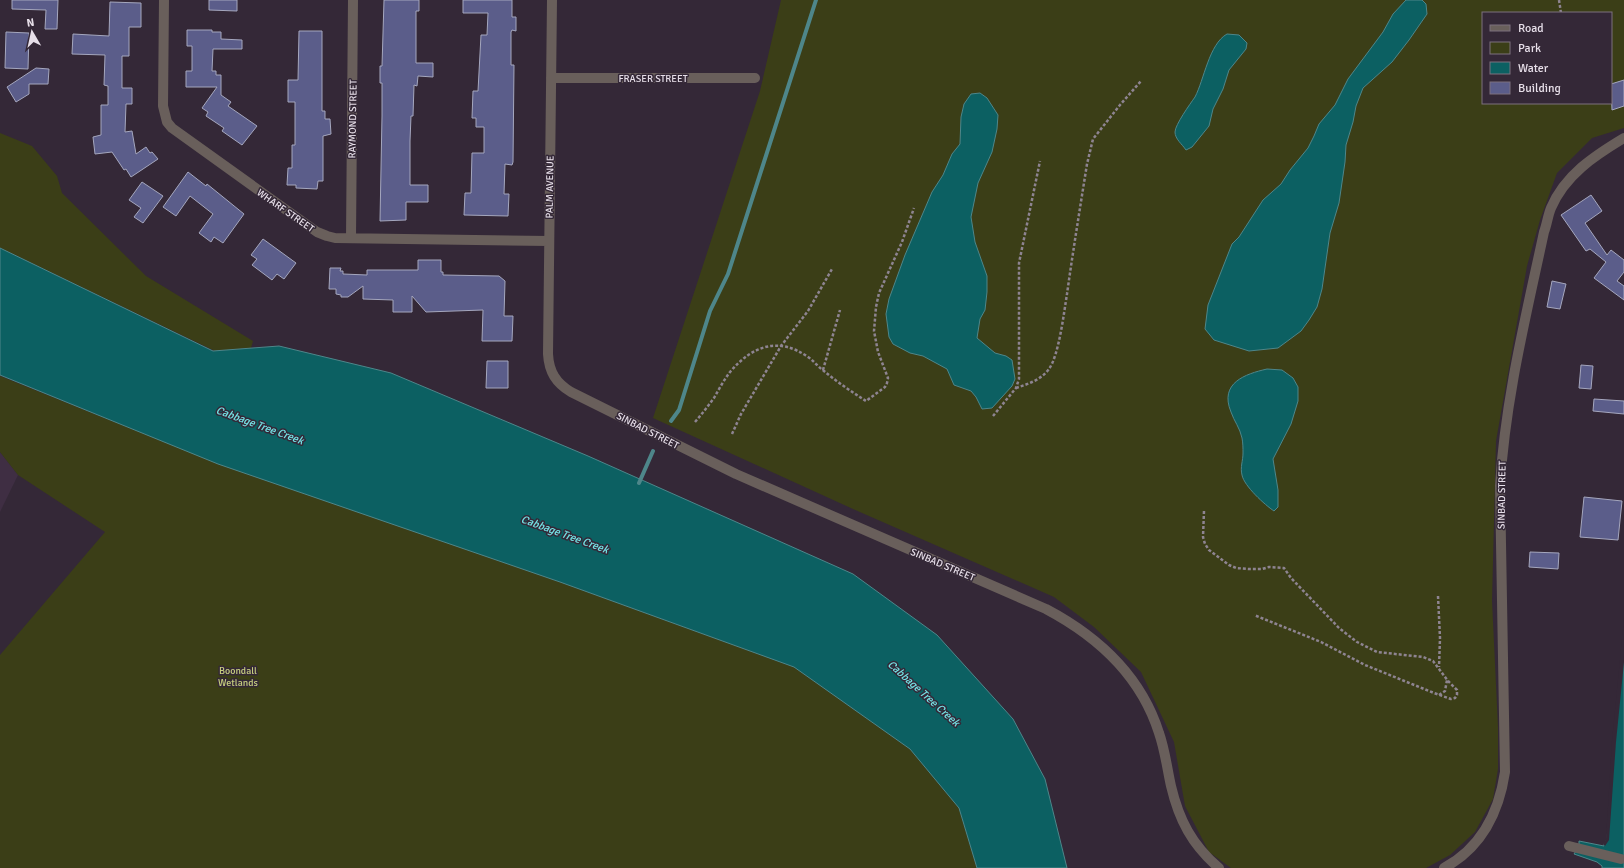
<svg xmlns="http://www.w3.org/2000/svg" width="1624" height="868" viewBox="0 0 1624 868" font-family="Signika,sans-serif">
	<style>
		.built { fill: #3f2e43 }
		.green { fill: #3b3e17; fill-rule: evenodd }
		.water { fill: #0c6062; stroke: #4e868a }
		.pier { fill: #342837 }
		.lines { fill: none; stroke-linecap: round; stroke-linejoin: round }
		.stream { stroke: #4e868a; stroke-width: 4 }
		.building { fill: #5b5d8a; stroke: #a5a7be }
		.path { stroke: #8e8491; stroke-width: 2.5; stroke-dasharray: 3 2; stroke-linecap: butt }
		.minor { stroke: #695f5b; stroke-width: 10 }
		.labels { text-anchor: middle; stroke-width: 3; stroke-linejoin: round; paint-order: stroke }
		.street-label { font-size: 10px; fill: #e7dfe9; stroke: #342837 }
		.park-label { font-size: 10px; fill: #c7cf7f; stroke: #342837 }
		.water-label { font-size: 11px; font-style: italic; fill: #74e3e6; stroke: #342837 }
	</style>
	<rect width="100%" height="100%" fill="#342837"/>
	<!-- built -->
	<path class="built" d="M0,452L18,475L0,512Z"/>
	<!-- green -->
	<path class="green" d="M781,0H1624V128L1592,138L1557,173L1540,220L1527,266L1496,441L1492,601L1498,727V769L1493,799L1475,832L1450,855L1426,868H1231L1209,852L1185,806L1174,742L1141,672L1094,627L1054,597L853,509L653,418L760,91ZM1483,13H1611V103H1483Z
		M0,133L32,146L57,176L62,193L146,276L253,341L251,348L215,351L0,248Z
		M0,376L167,443L560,582L794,667L910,749L959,808L977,868H0V655L105,532L18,475L0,452Z"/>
	<!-- water -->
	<path class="water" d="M1406,0H1422L1426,4L1427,14L1409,40L1392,62L1363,88L1356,106L1353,122L1346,145L1345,162L1339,203L1330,233L1322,289L1317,307L1309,320L1301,331L1278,348L1249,351L1214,340L1205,329L1208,305L1232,244L1239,237L1263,200L1281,184L1290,170L1308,148L1314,136L1319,124L1335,105L1348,79L1383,32L1393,14Z
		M1227,34L1239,35L1247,43L1246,49L1229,70L1223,89L1213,109L1209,126L1192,147L1186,150C1182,144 1175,139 1175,132C1175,125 1190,104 1195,97C1204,80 1209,44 1227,34Z
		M980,93L987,98L998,115L997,129L992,152L978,183L971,217L975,242L987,276V292L985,310L980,319L977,338L995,353L1006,356L1012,360L1015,379L1012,386L992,408L982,409L976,397L971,391L954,385L947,369L923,356L910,353L893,344L889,337L886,314L889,299L905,255L932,192L943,175L952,154L960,144L961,117L964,104L971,94Z
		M0,248L213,351L279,346L391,373L588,456L853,574L937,635L1013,719L1045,779L1067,868H977L959,808L910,749L794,667L560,582L218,464L0,375Z
		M1267,369L1282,370L1293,378L1298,387V401L1291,424L1273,459L1278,490V507L1274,511C1265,505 1244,486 1242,475C1240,467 1243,461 1243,453C1243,449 1243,443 1242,438C1240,428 1234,421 1231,412C1219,383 1245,374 1267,369Z
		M1624,629V868H1602V866L1597,862L1574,854L1579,846V841L1604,846V844L1607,839Z"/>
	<!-- pier -->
	<path class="pier" d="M1624,618V662L1616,742L1609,840L1605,846L1603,844L1606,839L1612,741Z"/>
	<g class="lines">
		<!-- stream -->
		<path class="stream" d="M671,421L679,410L710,311L728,274L816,0
			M639,483L653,451"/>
	</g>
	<!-- building -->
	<path class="building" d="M12,0H58L57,29H45L46,10L12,9Z
		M209,0H237V11L209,10Z
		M384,0H419V11H416V63H433V77L418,76L417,86L414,85L413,116H411L410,141V185H428V202H406V220L380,221L382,116V83H380V66H382Z
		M463,0H512V17H516V31L512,30L511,32V65H514L513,162L512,165L505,164L504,194H509L508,216L464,215L465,193H471L472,153H484V127H476V118H472L473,91H478L481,35H487L488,13H463Z
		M110,2L141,3V27H129V56H122V88H132V104H126L125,132L132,131L136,154L146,147L150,153L152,152L158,159L131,177L126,169L124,170L112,152L95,154L93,137L101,135V105H108V86L104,85L105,55L72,54L73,34L109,36Z
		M187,30H212V32H221V39L242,40V49H213L212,71H216V75H221V95L231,102L228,106L257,126L242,145L222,131L224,128L206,116L208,112L202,108L217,87H186V71H192V46H187Z
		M299,31H322V111H325V119H330L331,134L323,136V181H318L317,189L296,188V185H287L288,168H292V145H295V102H288V80H298Z
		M6,32L29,33L28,69L5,68Z
		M36,68L49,69L48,84H29V94L16,102L7,87Z
		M1624,80V106L1612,110L1611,84Z
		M188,172L206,186L207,184L244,214L223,243L214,237L211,242L199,233L213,214L190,196L176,216L163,207Z
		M142,182L163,196L143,223L134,217L141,208L129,200Z
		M1591,195L1602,211L1585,223L1607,255L1611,250L1624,260V272L1617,281L1624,286V300L1594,278L1606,262L1590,249L1586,251L1561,215Z
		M263,239L296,263L284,279L277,274L272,280L252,265L257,259L251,255Z
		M418,260H441V272H443V275L499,276L505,281L504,316H513L512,341H482L483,310L426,312L412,296V312H393V300L363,299V286L348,297H341V295L336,294V289H329L330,268H341L340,271H343V274L367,275V270H418Z
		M1552,281L1566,284L1560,309L1547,307Z
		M487,361H508V388H486Z
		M1581,365L1593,366L1591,389L1579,388Z
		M1594,399L1624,401V414L1593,411Z
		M1584,497L1622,501L1618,540L1580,537Z
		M1530,552L1559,553L1558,569L1529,567Z"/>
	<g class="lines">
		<!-- path -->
		<path class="path" d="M1559,0L1561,13
			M823,370L840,310
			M1016,388C1028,384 1041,380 1049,369C1059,355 1064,312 1067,294C1073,251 1080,208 1087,164L1093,139L1120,105L1141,81
			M993,416L1016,388L1019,379V263L1040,161
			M695,422C702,414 708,406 714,398C719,389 724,380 730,372C752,346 778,336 808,357C814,361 818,367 824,371C837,382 852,392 866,401L885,387L887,383L888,378L878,352L874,331L876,307L879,293L902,242L914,208
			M732,434L741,414L781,346L808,311L832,269
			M1204,511L1203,537L1205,544L1209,550L1229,565L1236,568L1249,569H1262L1269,567L1284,568L1291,578L1339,628L1357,642L1377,652L1423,657L1433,661L1448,681L1457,690V695L1455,698L1451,699L1434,693L1365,665L1321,642L1254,615
			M1438,596L1440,638L1439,667
			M1439,695L1445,691L1447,680"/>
		<!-- minor -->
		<path class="minor" d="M164,0L163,106L167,122L172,128L317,232L327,236L335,238L549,241
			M552,0L548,354C549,372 556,383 571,392L736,474L1046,609C1097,636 1141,676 1159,733C1165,750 1167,768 1171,786C1179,820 1192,845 1219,868
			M551,78H755
			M351,238L353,0
			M1569,846L1621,859
			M1444,868C1481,848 1499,812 1505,772L1500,486C1505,400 1526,316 1544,232C1547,224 1548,215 1551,208C1565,175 1594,156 1624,138"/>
	</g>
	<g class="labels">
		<!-- street labels -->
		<g class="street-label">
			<text x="653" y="82">FRASER STREET</text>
			<text transform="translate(352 119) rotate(-89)" y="4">RAYMOND STREET</text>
			<text transform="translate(549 187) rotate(-89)" y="4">PALM AVENUE</text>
			<text transform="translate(286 210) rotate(35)" y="4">WHARF STREET</text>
			<text transform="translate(648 430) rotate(27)" y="4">SINBAD STREET</text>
			<text transform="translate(1501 495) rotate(-89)" y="4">SINBAD STREET</text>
			<text transform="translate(943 564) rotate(23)" y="4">SINBAD STREET</text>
		</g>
		<!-- park labels -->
		<g class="park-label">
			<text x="238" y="674">Boondall<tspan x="238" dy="12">Wetlands</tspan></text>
		</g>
		<!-- water labels -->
		<g class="water-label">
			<text transform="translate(260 425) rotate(20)" y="4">Cabbage Tree Creek</text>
			<text transform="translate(565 534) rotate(20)" y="4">Cabbage Tree Creek</text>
			<text transform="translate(924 693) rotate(42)" y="4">Cabbage Tree Creek</text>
		</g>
	</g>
	<!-- legend -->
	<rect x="1482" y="12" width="130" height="92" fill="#342837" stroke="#7c717e"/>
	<rect x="1490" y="25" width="20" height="6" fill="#695f5b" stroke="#7c717e"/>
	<text x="1518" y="32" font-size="12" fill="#e7dfe9">Road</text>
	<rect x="1490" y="42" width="20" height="12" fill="#3b3e17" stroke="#7c717e"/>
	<text x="1518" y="52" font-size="12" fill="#e7dfe9">Park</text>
	<rect x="1490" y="62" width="20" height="12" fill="#0c6062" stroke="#7c717e"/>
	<text x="1518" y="72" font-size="12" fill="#e7dfe9">Water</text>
	<rect x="1490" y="82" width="20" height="12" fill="#5b5d8a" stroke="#7c717e"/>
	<text x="1518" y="92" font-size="12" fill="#e7dfe9">Building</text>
	<!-- north arrow -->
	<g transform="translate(32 32) rotate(351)" stroke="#342837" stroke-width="3" paint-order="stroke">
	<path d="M0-3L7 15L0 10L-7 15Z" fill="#e7dfe9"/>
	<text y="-6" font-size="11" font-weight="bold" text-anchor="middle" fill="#e7dfe9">N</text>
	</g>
</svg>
